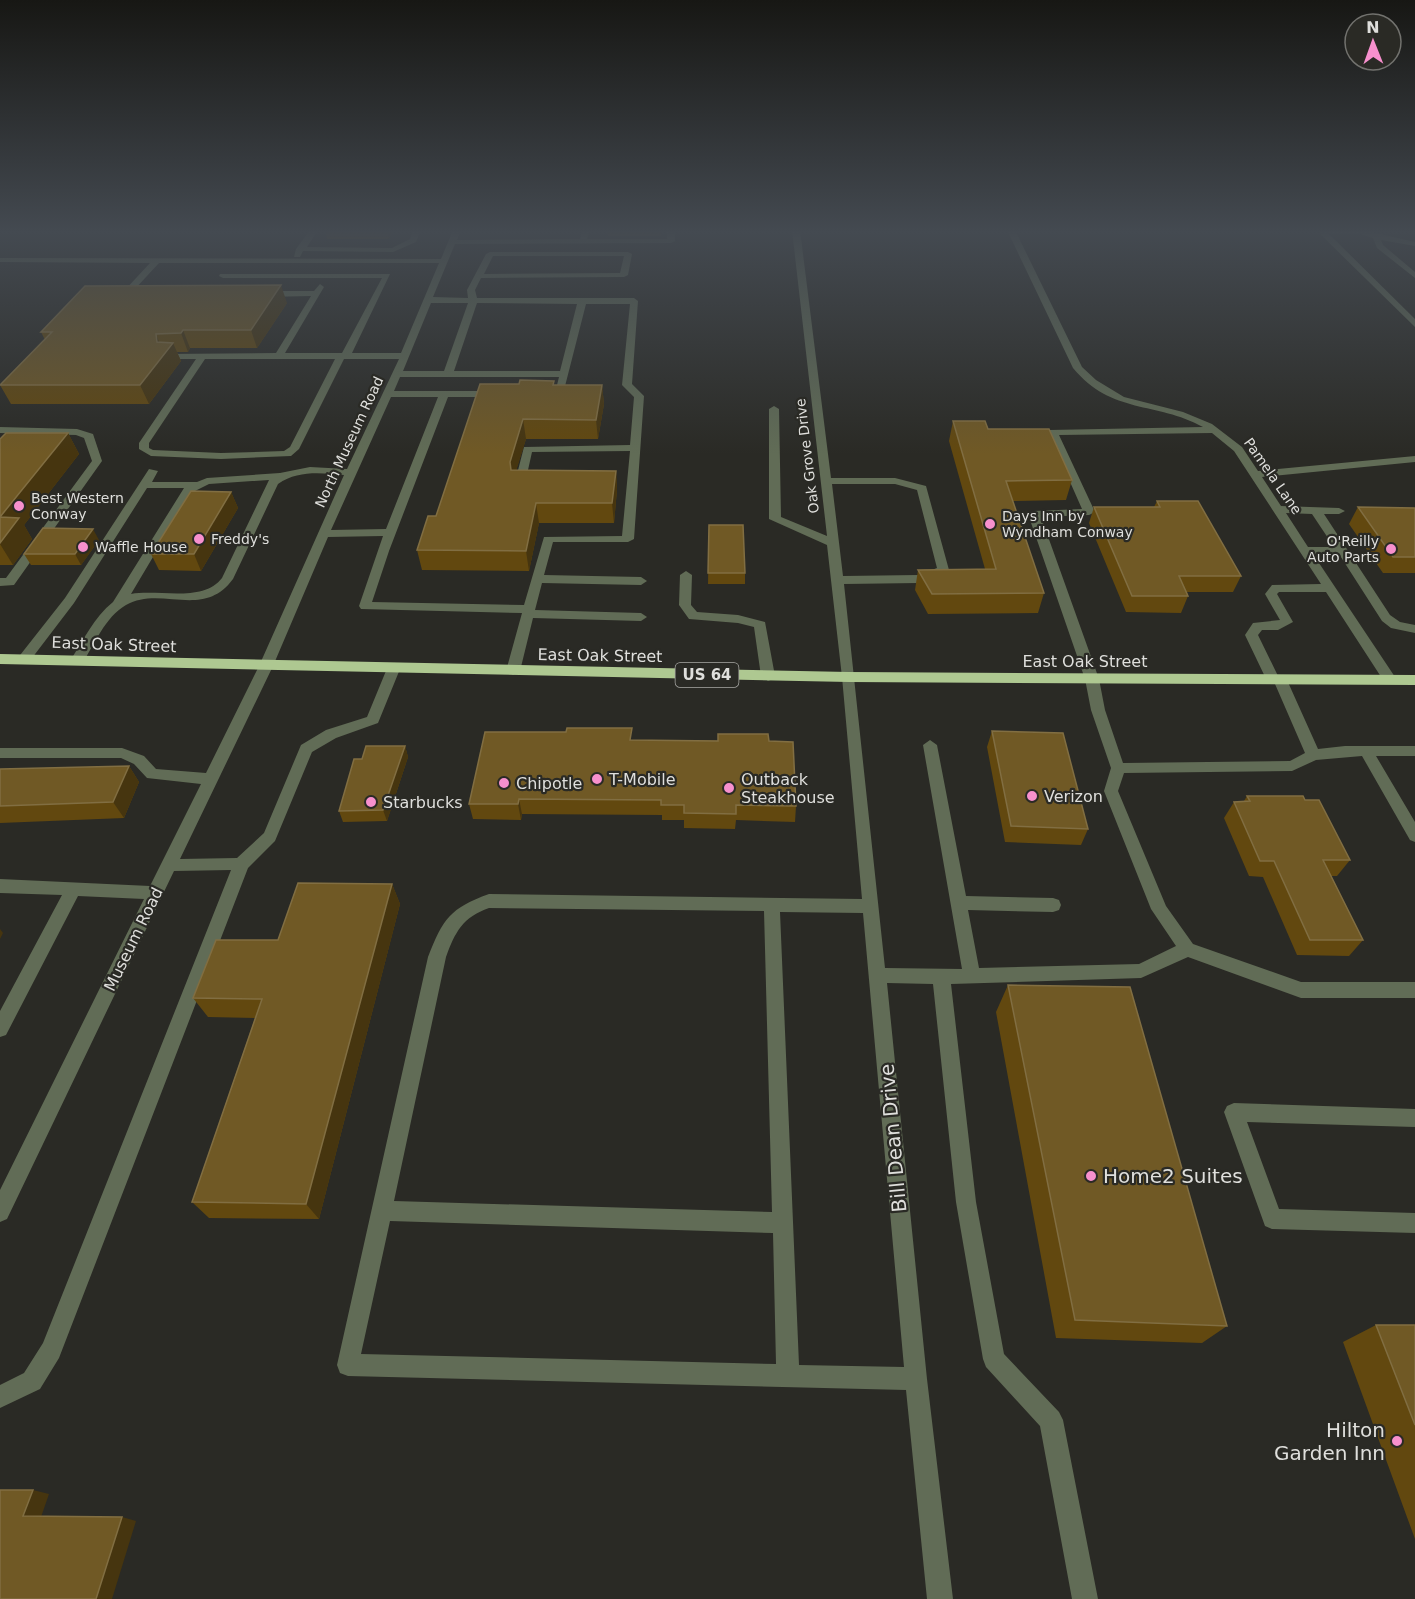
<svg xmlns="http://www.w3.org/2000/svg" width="1415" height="1599" viewBox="0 0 1415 1599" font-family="'DejaVu Sans',sans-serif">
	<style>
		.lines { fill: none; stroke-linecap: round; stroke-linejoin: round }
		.minor { fill: #616c56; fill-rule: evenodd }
		.highway { fill: #aec891; fill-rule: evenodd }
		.wall { fill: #62480f }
		.shaded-wall { fill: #46350f }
		.building { fill: #705925; stroke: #816e42; stroke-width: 1.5 }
		.poi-dot { fill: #f790cd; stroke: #2a2a25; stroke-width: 2 }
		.labels { text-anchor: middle; stroke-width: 4.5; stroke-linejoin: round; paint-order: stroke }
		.far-street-label { font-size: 14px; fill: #dfdfdc; stroke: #2a2a25 }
		.far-poi-label { font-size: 14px; fill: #dfdfdc; stroke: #2a2a25; text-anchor: start }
		.shield { fill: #2a2a25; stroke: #a9a9a5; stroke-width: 1.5 }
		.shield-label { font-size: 15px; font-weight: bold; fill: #dfdfdc }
		.street-label { font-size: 16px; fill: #dfdfdc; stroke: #2a2a25 }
		.poi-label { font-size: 16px; fill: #dfdfdc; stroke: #2a2a25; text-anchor: start }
		.near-street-label { font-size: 20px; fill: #dfdfdc; stroke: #2a2a25 }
		.near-poi-label { font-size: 20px; fill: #dfdfdc; stroke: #2a2a25; text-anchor: start }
	</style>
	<rect width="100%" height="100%" fill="#2a2a25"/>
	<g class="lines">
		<!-- minor -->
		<path class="minor" d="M310,230H318L307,247L392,248L410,239L413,230H421L416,242L393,252L303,251L300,257H294L296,249Z
			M453,230H461L457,240L580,239L582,230H590L587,239H667V230H675V241L671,243L455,244L433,297L468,298L467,290L486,254L490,252H628L632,254L628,275L624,277L481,278L475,290L477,298H634L638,301L632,384L644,396L634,539L628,542H553L544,575L641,577L647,581L641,585L542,583L535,610L641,613L647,617L641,621L533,618L520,671L513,675L506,671L522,613L361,609L359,606L383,536L328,537L273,666L180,859L237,858L264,833L301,745L326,730L367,717L388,666L393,665L400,669L378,723L336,738L312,752L275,841L248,868L59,1358L40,1389L0,1408V1385L24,1373L43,1343L231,870L174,871L7,1219L0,1222V1190L144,899L78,896L6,1035L0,1037V1011L62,895L0,893V879L150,886L201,784L147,778L134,764L121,758H0V748H122L144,756L156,769L206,773L259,666L344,475C321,473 298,470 278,484L233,579C203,620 161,585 126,605C105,617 94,645 82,664H72L70,661C83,641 94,617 113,602L184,488H147L74,603L29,662H19L17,659L65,598L149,469L158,471L152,482H197L207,478L280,473L310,467L347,469L399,359H344L299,449L291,456L221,459L151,456L139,449V443L196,359H168L165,358V354L276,353L311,296L264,297L260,294L264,291H314L320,284L324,287L285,353H342L382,278H223L219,276L220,274H390L352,353H401L439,263H159L134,290L141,291V295H124V291L150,263L0,262V258L441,259ZM493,256H624L620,273L484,274ZM431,303H468L444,371H403ZM477,303L577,304L560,371H454ZM586,304H630L622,385L634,397L630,445L524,447L515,482C519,487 531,487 535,482L526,479L532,452L630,451L622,536L544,537L524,605L372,602L389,551L448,397H497L502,394L497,391H394L400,377H559L556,389L543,393L548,396L563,394ZM205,359H335L290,447L284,451L221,453L153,450L149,448V443ZM391,397H438L386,529L331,530ZM269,480L222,578C203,603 159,589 131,594L191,493L209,484Z
			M792,230H800L831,478H895L926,486L949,570L919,583L844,584L885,968L962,969L923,745L930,740L937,745L966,896L1053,898L1059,900L1061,905L1059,910L1053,912L968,910L979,968L1139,964L1176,946L1151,909L1104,791L1111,768L1091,710L1085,679L1028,514L1034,511L1082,509L1048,432L1049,430L1203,427C1156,401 1112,415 1073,368L1007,230H1015L1082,367L1096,380L1124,397L1183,412L1212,424L1242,447L1258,471L1415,456V462L1262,477L1281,506L1339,508L1345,511L1339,514H1324L1390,615L1400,622L1415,625V633L1391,628L1382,621L1339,554H1313L1397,680L1395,683H1385L1326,592H1279L1277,594L1293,622L1278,630H1262L1258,635L1278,676L1285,677L1287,680L1318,749L1345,746H1415V756H1376L1415,822V842L1410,840L1362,756L1316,760L1292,771L1124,773L1118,791L1166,906L1193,944L1301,982H1415V998H1301L1188,957L1141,978L951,984L976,1202L1004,1354L1059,1412L1063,1420L1098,1599H1072L1040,1426L986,1367L983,1359L956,1202L933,984L887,983L927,1379L953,1599H927L906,1390L348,1376L340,1373L337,1365L428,957C443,919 450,908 489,894L862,899L842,677L827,545L769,519V409L774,406L779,409L781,517L827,536ZM1212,433L1234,451L1321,584L1272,585L1265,594L1280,620L1253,623L1245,635L1268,683L1275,684L1305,753L1290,761L1123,763L1105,710L1099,679L1041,517L1089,515L1095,512L1059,435ZM832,484H895L917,490L937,568L918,575L843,576ZM1286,513L1312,514L1334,547H1308ZM489,908L764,911L772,1212L394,1201L446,957C455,932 463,917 489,908ZM780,912L863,913L904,1367L799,1365ZM390,1221L773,1233L776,1364L361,1354Z
			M1316,230H1363L1415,242V246L1381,240L1383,245L1415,272V278L1377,248L1373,238L1360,234H1329L1415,319V327Z
			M0,427L77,429L93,434L102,461L14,585L0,586V578H6L92,461L84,438L76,435L0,433Z
			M686,571L692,575L691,605L697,612L738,615L765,622L775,676L773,679L768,681L761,676L754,627L738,623L689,619L679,605L680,575Z
			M1234,1103L1415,1109V1127L1247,1122L1279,1209L1415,1213V1233L1272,1229L1265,1226L1224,1112L1227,1106Z"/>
		<!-- highway -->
		<path class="highway" d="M0,654L849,672L1415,675V685L849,682L0,664Z"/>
	</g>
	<!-- wall -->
	<path class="wall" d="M180,230H249L247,232H181Z
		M325,230H394L389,239H327Z
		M607,230H661V236H608Z
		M287,303L257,348H190L188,352H177L181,361L149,404H11L0,385L45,340L41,332Z
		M555,385H602L604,404L598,439H526L516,470L616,471L617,490L614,523H539L529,571L422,570L417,550L436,516Z
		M953,421L988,429L1072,480L1066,500L1012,501L1044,593L1038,613L928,614L915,590L918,570L985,569L949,441Z
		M68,433L79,454L24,525L32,539L13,565H0V439Z
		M231,492L238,508L201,571L159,570L151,554Z
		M1157,501L1241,576L1233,592H1187L1188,596L1181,613L1126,612L1089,523L1094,507H1154Z
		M1358,507L1415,508V573H1383L1349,524Z
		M709,525L745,573V584H708Z
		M99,540L81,565H31L24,554Z
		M992,731L1088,829L1081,845L1005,842L987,747Z
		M633,740L769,741L796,806L795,822L736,820L735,829L684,828V820H662V815L522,814L521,820L473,819L469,804Z
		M405,746L408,757L387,821L343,822L339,811L362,759Z
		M129,766L139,782L124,818L0,823V769Z
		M1247,796L1305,800L1350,860L1337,876H1331L1363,940L1349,956L1297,955L1263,877L1249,876L1224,818L1234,802L1244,801Z
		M392,884L400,904L319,1219L209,1218L192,1202L255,1018L208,1017L193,998L278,940Z
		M1008,985L1227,1326L1202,1343L1056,1338L996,1012Z
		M1376,1325H1415V1539L1343,1342Z"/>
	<!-- shaded-wall -->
	<path class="shaded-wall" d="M387,230H394L389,239Z
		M281,285L287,303L257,348L251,330Z
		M183,330L190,348L188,352L181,333Z
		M156,334L163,352L173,343L181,361L149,404L140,385L157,342Z
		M602,385L604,404L598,439L596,420Z
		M523,419L526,439L513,481L510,462Z
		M68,433L79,454L24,525L32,539L13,565L0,544V517Z
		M616,471L617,490L614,523L612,503Z
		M231,492L238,508L201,571L194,554Z
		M536,503L539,523L529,571L526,551Z
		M93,529L99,540L81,565L75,554Z
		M405,746L408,757L387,821L383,810Z
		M129,766L139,782L124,818L113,802Z
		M519,799L522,814L521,820L518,804Z
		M392,884L400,904L319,1219L306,1204Z
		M0,929L3,933L0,939Z
		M33,1490L49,1494L40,1520L23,1516Z
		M122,1517L136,1521L112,1599H96Z"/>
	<!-- building -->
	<path class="building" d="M281,285L251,330H183L181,333L156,334L157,342L173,343L140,385H0L52,332H41L85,286Z
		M520,380L554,381L553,385H602L596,420L523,419L510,462L511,470L616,471L612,503H536L526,551L417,550L428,516H436L480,384H519Z
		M953,421H985L988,429H1049L1072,480L1006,481L1044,593L932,594L918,570L996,569Z
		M6,433H68L0,517V439Z
		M191,491L231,492L194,554H151Z
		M1157,501H1198L1241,576H1179L1188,596H1132L1094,507H1160Z
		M1358,507L1415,508V557H1393Z
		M0,517L19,518L0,543Z
		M709,525H743L745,573H708Z
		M43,528L93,529L75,554H24Z
		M567,728H632L630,740L718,741V734H768L769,741L793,742L796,806L736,805V814L684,813V805H661V800L519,799L518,804H469L485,732H566Z
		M992,731L1063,733L1088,829L1011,826Z
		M366,746H405L383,810L339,811L354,759H362Z
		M129,766L113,802L0,806V769Z
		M1247,796H1303L1305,800H1319L1350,860H1323L1363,940H1310L1274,861H1260L1234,802L1250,801Z
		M298,883L392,884L306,1204L192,1202L262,999L193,998L216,940H278Z
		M1008,985L1130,987L1227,1326L1075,1320Z
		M1376,1325H1415V1425Z
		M0,1490H33L23,1516L122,1517L96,1599H0Z"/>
	<!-- sky -->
	<linearGradient id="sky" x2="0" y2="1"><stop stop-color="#171714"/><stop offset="0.51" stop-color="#444a51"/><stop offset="1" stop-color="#444a51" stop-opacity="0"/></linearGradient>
	<rect width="1415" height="454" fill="url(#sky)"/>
	<!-- markers -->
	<g class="poi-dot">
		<circle cx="19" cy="506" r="6"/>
		<circle cx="990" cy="524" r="6"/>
		<circle cx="199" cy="539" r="6"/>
		<circle cx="83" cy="547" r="6"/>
		<circle cx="1391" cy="549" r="6"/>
		<circle cx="597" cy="779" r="6"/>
		<circle cx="504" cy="783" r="6"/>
		<circle cx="729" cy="788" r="6"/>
		<circle cx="1032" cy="796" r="6"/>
		<circle cx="371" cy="802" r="6"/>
		<circle cx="1091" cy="1176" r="6"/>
		<circle cx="1397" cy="1441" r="6"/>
	</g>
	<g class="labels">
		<!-- far-street labels -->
		<g class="far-street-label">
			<text transform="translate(349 442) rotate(-65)" y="5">North Museum Road</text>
			<text transform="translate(807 456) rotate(-97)" y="5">Oak Grove Drive</text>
			<text transform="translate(1273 476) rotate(55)" y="5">Pamela Lane</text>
		</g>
		<!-- far-poi labels -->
		<g class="far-poi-label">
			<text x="31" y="503">Best Western<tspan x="31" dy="16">Conway</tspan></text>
			<text x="1002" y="521">Days Inn by<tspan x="1002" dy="16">Wyndham Conway</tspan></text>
			<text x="211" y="544">Freddy's</text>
			<text x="1379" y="546" text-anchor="end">O'Reilly<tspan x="1379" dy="16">Auto Parts</tspan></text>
			<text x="95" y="552">Waffle House</text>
		</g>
		<!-- shield labels -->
		<rect class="shield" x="675.5" y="663" width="63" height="24" rx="4.5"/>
		<g class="shield-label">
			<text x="707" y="680">US 64</text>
		</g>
		<!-- street labels -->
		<g class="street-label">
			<text transform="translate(114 644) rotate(2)" y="6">East Oak Street</text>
			<text transform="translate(600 655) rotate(1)" y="6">East Oak Street</text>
			<text x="1085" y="667">East Oak Street</text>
			<text transform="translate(133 939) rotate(-64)" y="6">Museum Road</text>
		</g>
		<!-- poi labels -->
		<g class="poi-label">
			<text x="609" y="785">T-Mobile</text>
			<text x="741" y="785">Outback<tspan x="741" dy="18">Steakhouse</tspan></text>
			<text x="516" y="789">Chipotle</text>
			<text x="1044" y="802">Verizon</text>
			<text x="383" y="808">Starbucks</text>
		</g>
		<!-- near-street labels -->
		<g class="near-street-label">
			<text transform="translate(893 1138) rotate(-95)" y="7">Bill Dean Drive</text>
		</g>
		<!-- near-poi labels -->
		<g class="near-poi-label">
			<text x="1103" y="1183">Home2 Suites</text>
			<text x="1385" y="1437" text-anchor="end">Hilton<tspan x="1385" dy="23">Garden Inn</tspan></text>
		</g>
	</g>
	<!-- north arrow -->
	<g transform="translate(1373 42) rotate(359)"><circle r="28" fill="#2a2a25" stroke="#72726e" stroke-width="1.5"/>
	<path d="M0-4.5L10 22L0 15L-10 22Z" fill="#f790cd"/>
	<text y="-9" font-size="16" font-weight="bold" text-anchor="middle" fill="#dfdfdc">N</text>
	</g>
</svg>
